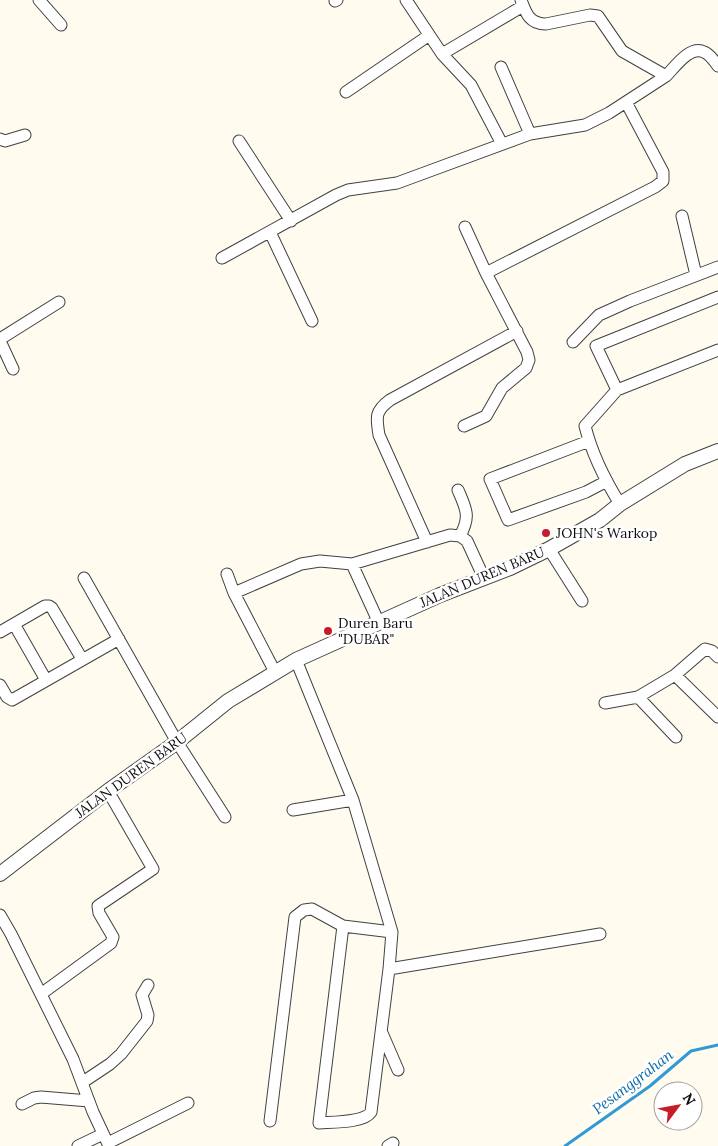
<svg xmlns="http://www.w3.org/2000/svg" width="718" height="1146" viewBox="0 0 718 1146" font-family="Lora,serif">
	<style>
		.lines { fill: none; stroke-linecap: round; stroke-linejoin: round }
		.stream { stroke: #319ad6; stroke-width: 3 }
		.minor-casing { stroke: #414141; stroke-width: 13 }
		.tertiary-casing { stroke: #414141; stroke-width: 16 }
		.minor { stroke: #fff; stroke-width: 11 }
		.tertiary { stroke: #fff; stroke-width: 14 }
		.poi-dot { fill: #c71c2a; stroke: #fff; stroke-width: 2 }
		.labels { text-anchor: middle; stroke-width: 5; stroke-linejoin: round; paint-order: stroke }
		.poi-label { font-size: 14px; fill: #0e0e0e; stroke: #fff; text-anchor: start }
		.street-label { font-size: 14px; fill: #0e0e0e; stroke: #fff }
		.water-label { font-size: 15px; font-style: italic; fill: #0e6aa8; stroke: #fff }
	</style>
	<rect width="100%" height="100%" fill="#fffbee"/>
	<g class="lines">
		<!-- stream -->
		<path class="stream" d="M565,1146L650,1086L691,1051L718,1045"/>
		<defs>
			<path id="minor" d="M39,0L61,25
				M406,0L442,54L471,85L502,144
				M521,0C526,14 530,24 546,24L590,15L598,16L622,51L666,76C675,67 690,45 704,52C710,54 714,61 718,66
				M335,1L337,0
				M442,54L523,6
				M501,67L530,134
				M346,92L428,36
				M0,139L5,141L25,135
				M239,141L291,221
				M682,216L696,275
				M270,232L312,321
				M222,258L336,195L348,190L397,183L530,134L585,125L609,113L666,76
				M486,273L655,187L663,181V172L626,102
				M0,339L59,302
				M0,341L13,369
				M573,342L599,315L630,301L718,267
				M617,390L718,350
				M464,426L486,416L502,388L526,368L529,360L527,352L486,273L465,227
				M589,441L490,479L508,520L586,492L607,481
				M458,490C466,509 471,516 460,536
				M620,504C605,480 592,454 585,426L617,390L596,346L718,297
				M427,542L379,435C376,417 375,411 390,400L517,331
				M549,549L582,601
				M352,564L379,623
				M227,574L234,593L275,672
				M84,578L177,742L225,817
				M234,593L301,564L320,561L352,564L450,535L460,536L467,541L484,578
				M14,624L46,680
				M0,632L45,606H49L52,608L82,659
				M296,660L353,800L392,932L389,969L371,1112C364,1123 332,1122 319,1123L343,926
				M675,675L705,649L712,651L718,657
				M0,685L7,697L12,700L119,639
				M638,697L676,737
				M605,703L638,697L675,675L718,717
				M293,810L353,800
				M0,915L11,934L73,1059L93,1112L109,1146
				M389,969L600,934
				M41,994L111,943L113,937L99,913L98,906L153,869L108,791
				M382,1033L398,1070
				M83,1082L110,1064L121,1054L147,1021L148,1015L142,995L148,985
				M22,1104L34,1098L41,1097L89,1101
				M270,1121L295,917L304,910L312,909L343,926L392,932
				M108,1143L188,1103
				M78,1146L103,1134
				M388,1146L393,1143"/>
			<path id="tertiary" d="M0,874L108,791L177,742L228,701L296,660L440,595L510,568L549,549L600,520L620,504L685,464L718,451"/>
		</defs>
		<!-- minor casing -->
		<use href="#minor" class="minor-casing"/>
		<!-- tertiary casing -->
		<use href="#tertiary" class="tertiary-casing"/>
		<!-- minor -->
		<use href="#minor" class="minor"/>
		<!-- tertiary -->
		<use href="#tertiary" class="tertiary"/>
	</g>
	<!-- markers -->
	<g class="poi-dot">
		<circle cx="546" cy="533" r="5"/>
		<circle cx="328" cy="631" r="5"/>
	</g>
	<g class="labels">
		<!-- poi labels -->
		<g class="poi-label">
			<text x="556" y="538">JOHN's Warkop</text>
			<text x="338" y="628">Duren Baru<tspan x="338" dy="16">"DUBAR"</tspan></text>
		</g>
		<!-- street labels -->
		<g class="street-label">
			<text transform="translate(482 577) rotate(-23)" y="5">JALAN DUREN BARU</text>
			<text transform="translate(131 775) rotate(-36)" y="5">JALAN DUREN BARU</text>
		</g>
		<!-- water labels -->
		<g class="water-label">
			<text transform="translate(633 1082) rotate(-37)" y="5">Pesanggrahan</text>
		</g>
	</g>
	<!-- north arrow -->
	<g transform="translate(678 1106) rotate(58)"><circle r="24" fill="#ffffff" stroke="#9f9f9f"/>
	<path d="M0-4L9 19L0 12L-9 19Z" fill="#c71c2a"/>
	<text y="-8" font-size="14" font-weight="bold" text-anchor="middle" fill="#0e0e0e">N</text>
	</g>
</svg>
